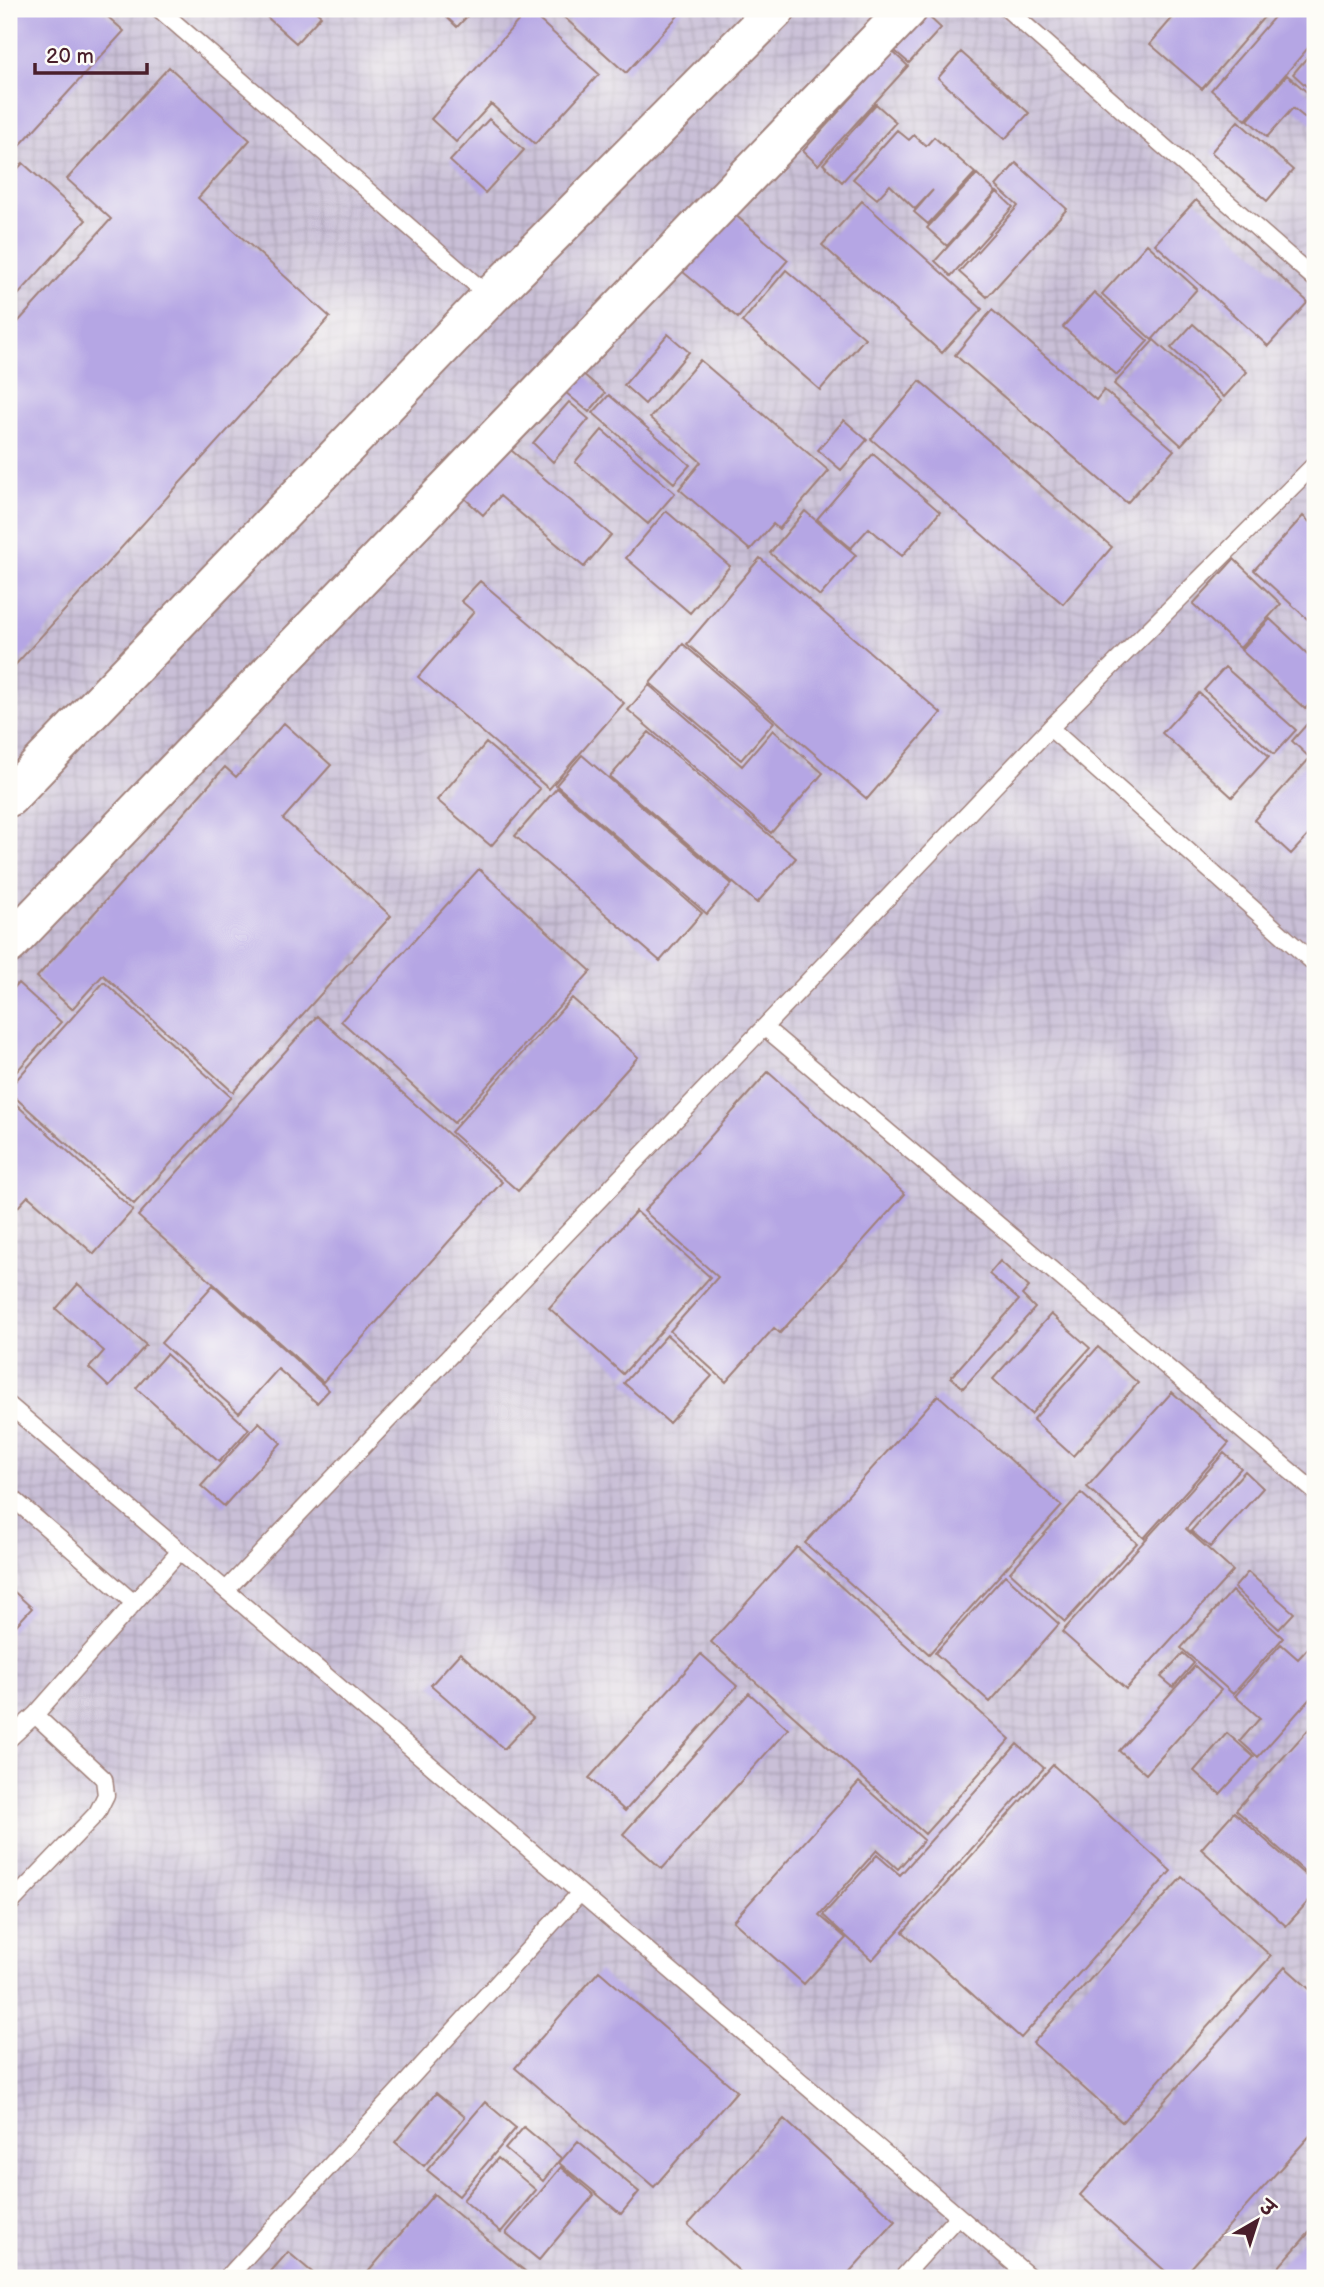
<svg xmlns="http://www.w3.org/2000/svg" width="1324" height="2287" viewBox="0 0 1324 2287" font-family="'Balsamiq Sans','Playpen Sans Deva',sans-serif">
	<style>
		.industrial { fill: url(#industrial-grid) }
		.building { fill: #b5a6e4 }
		.lines { fill: none; stroke-linecap: round; stroke-linejoin: round }
		.service-casing { stroke: #a0817a; stroke-width: 19 }
		.tertiary-casing { stroke: #a0817a; stroke-width: 42 }
		.service { stroke: #fff; stroke-width: 16 }
		.tertiary { stroke: #fff; stroke-width: 38 }
	</style>
	<defs>
		<pattern id="industrial-grid" width="8" height="8" patternUnits="userSpaceOnUse" patternTransform="scale(1.75)"><rect width="8" height="8" fill="#c9bfd7"/><path d="M0 4h8M4 0v8" fill="none" stroke="#aea4b9"/></pattern>
	</defs>
	<rect width="100%" height="100%" fill="#fdfcf7"/>
	<filter id="ink" filterUnits="userSpaceOnUse"><feTurbulence type="fractalNoise" baseFrequency=".0143" numOctaves="2"/><feDisplacementMap in="SourceGraphic" scale="14" xChannelSelector="R" yChannelSelector="G"/><feConvolveMatrix kernelMatrix="1 2 1 2 8 2 1 2 1" color-interpolation-filters="sRGB"/></filter>
	<filter id="wash" filterUnits="userSpaceOnUse"><feTurbulence type="fractalNoise" baseFrequency=".00686" numOctaves="4" result="noise"/><feDisplacementMap in="SourceGraphic" scale="28" xChannelSelector="R" yChannelSelector="G"/><feGaussianBlur stdDeviation="1.57" result="paint"/><feColorMatrix in="noise" values="0 0 0 0 0 0 0 0 0 0 0 0 0 0 0 0 0 1.4 0 .05"/><feComposite in="paint" operator="in"/></filter>
	<g filter="url(#wash)">
		<rect width="100%" height="100%" fill="#f5e3ca"/>
		<!-- industrial -->
		<path class="industrial" d="M9,9H1315V2278H9Z"/>
		<g id="blocks">
			<!-- building -->
			<path class="building" d="M9,9H99L124,31L12,154L9,151Z
				M258,9H313L321,16L296,43Z
				M438,9H474L457,27Z
				M555,9H684L626,73Z
				M1180,9H1271L1202,89L1150,44Z
				M1281,9H1315V40L1246,120L1211,90Z
				M528,10L599,74L535,144L491,104L456,142L431,119Z
				M927,15L941,28L909,63L895,51Z
				M1315,48V94L1293,74Z
				M893,52L908,66L818,165L803,151Z
				M961,52L1029,113L1005,139L938,78Z
				M169,67L250,140L198,198L330,317L9,672V332L111,219L67,179Z
				M1287,75L1315,99V126L1293,108L1267,137L1248,120Z
				M876,104L896,122L842,182L823,164Z
				M489,119L524,150L485,193L450,161Z
				M1238,121L1293,170L1267,201L1211,152Z
				M897,130L909,140L914,135L926,146L934,137L975,173L928,224L914,212L933,190L915,209L890,185L877,199L853,179Z
				M23,163L86,220L9,305V178Z
				M1016,163L1067,209L987,297L959,272L1018,206L996,186Z
				M977,174L996,192L947,246L927,228Z
				M997,192L1013,207L951,276L935,261Z
				M1196,200L1308,302L1268,346L1155,244Z
				M862,201L982,309L942,353L822,245Z
				M733,213L788,260L738,318L683,272Z
				M1147,244L1197,289L1152,340L1102,294Z
				M786,270L865,338L820,390L742,322Z
				M1094,292L1148,341L1117,375L1063,327Z
				M992,310L1096,400L1104,390L1174,450L1127,503L955,355Z
				M1193,324L1247,372L1224,397L1171,348Z
				M668,334L689,352L645,404L624,385Z
				M1154,340L1221,401L1181,445L1114,384Z
				M700,360L829,471L779,529L773,524L750,550L679,489L701,462L650,418Z
				M582,373L605,393L589,412L565,392Z
				M920,381L1112,547L1063,604L871,439Z
				M609,395L690,465L674,483L593,413Z
				M569,402L589,419L553,462L533,443Z
				M844,420L867,440L841,470L818,450Z
				M602,430L675,493L648,524L575,462Z
				M505,445L611,535L584,567L500,496L483,515L462,496Z
				M873,454L940,512L902,556L869,528L851,548L817,519Z
				M666,511L730,566L690,613L626,558Z
				M805,511L856,555L820,596L770,553Z
				M1303,516L1315,527V626L1254,570Z
				M760,558L941,713L867,799L687,644Z
				M1234,559L1281,604L1240,648L1193,604Z
				M480,581L624,703L549,789L418,677L474,612L461,601Z
				M1270,619L1315,661V698L1305,709L1241,650Z
				M683,644L774,722L741,760L650,683Z
				M1225,667L1296,730L1274,754L1204,690Z
				M649,685L742,766L773,730L823,773L771,833L628,710Z
				M1199,693L1269,756L1232,797L1162,733Z
				M1315,715V828L1291,854L1254,820L1310,758L1292,741Z
				M284,723L331,765L283,819L391,916L233,1092L103,975L72,1009L37,977L225,767L236,777Z
				M649,732L796,858L757,903L610,777Z
				M486,743L540,789L491,846L437,800Z
				M582,755L732,884L707,914L556,785Z
				M557,788L702,913L660,961L515,836Z
				M479,869L591,971L454,1123L341,1021Z
				M104,982L231,1097L134,1204L9,1092V1088Z
				M18,983L61,1022L9,1080V994Z
				M572,998L638,1057L518,1191L451,1132Z
				M317,1016L502,1182L323,1382L138,1216Z
				M768,1072L905,1194L780,1333L774,1328L726,1382L670,1331L718,1277L644,1211Z
				M9,1098L133,1210L94,1254L28,1196L9,1217Z
				M636,1211L710,1277L623,1374L549,1308Z
				M1000,1261L1029,1287L1022,1295L1035,1308L963,1388L951,1377L1019,1300L989,1274Z
				M78,1284L146,1345L109,1387L89,1368L104,1351L56,1309Z
				M213,1285L329,1390L317,1403L278,1369L239,1413L161,1343Z
				M1051,1314L1090,1348L1031,1414L993,1379Z
				M667,1335L712,1376L669,1423L624,1383Z
				M1098,1347L1138,1383L1073,1456L1033,1420Z
				M166,1354L249,1429L219,1462L136,1388Z
				M1172,1392L1229,1443L1144,1538L1087,1487Z
				M938,1395L1062,1506L929,1654L805,1543Z
				M259,1422L281,1443L224,1506L201,1486Z
				M1224,1453L1241,1468L1186,1529L1233,1571L1126,1689L1062,1632Z
				M1245,1471L1263,1488L1210,1547L1191,1531Z
				M1081,1493L1137,1543L1065,1622L1010,1572Z
				M797,1547L1010,1739L925,1834L711,1642Z
				M1248,1572L1294,1613L1279,1629L1234,1588Z
				M1005,1575L1059,1624L990,1702L935,1653Z
				M9,1587L32,1608L9,1633Z
				M1232,1591L1283,1638L1233,1694L1181,1648Z
				M1281,1644L1298,1659L1310,1646L1315,1651V1693L1258,1757L1240,1741L1260,1718L1235,1696Z
				M460,1653L533,1718L504,1749L431,1685Z
				M1183,1653L1194,1663L1173,1687L1161,1677Z
				M701,1654L737,1686L625,1811L589,1778Z
				M1195,1666L1221,1690L1146,1774L1119,1751Z
				M749,1693L788,1729L662,1869L623,1834Z
				M1315,1722V1881L1236,1810Z
				M1227,1733L1254,1757L1220,1794L1194,1771Z
				M1017,1744L1044,1768L872,1960L823,1915L877,1855L900,1875Z
				M1053,1765L1171,1871L1021,2038L903,1932Z
				M859,1782L924,1840L898,1869L877,1850L819,1915L846,1938L804,1984L733,1921Z
				M1234,1812L1315,1884V1894L1286,1926L1201,1849Z
				M1182,1877L1271,1956L1122,2122L1033,2043Z
				M1285,1967L1315,1994V2130L1182,2278H1173L1080,2195Z
				M599,1971L737,2091L654,2187L515,2068Z
				M436,2093L465,2117L424,2166L395,2142Z
				M485,2102L516,2128L459,2196L427,2170Z
				M784,2119L896,2221L844,2278H747L688,2225Z
				M524,2127L561,2158L543,2181L505,2149Z
				M578,2141L639,2192L621,2214L559,2163Z
				M498,2158L536,2190L501,2232L463,2200Z
				M561,2167L594,2195L539,2260L506,2233Z
				M434,2194L533,2278H363Z
				M1315,2226V2278H1269Z
				M288,2252L319,2278H265Z"/>
		</g>
	</g>
	<g filter="url(#ink)">
		<use href="#blocks" fill-opacity="0" stroke="#a0817a" stroke-width="2"/>
		<g class="lines">
			<defs>
				<path id="service" d="M159,9L490,297
					M1007,9L1315,279
					M1050,728L1315,964
					M764,1027L1315,1492
					M9,1405L1031,2278
					M9,1495L134,1603
					M226,1590L1050,728L1315,464
					M9,1739L35,1715L180,1551
					M9,1905L97,1813L106,1795L104,1779L35,1715
					M227,2278L580,1893
					M902,2278L958,2216"/>
				<path id="tertiary" d="M9,797L490,297L776,9
					M9,944L908,9"/>
			</defs>
			<!-- service casing -->
			<use href="#service" class="service-casing"/>
			<!-- tertiary casing -->
			<use href="#tertiary" class="tertiary-casing"/>
			<!-- service -->
			<use href="#service" class="service"/>
			<!-- tertiary -->
			<use href="#tertiary" class="tertiary"/>
		</g>
	</g>
	<!-- margin -->
	<rect width="1324" height="2287" fill="none" stroke="#fdfcf7" stroke-width="35"/>
	<!-- north arrow -->
	<g transform="translate(1257 2221) rotate(39)" stroke="#fdfcf7" stroke-width="5" paint-order="stroke">
	<path d="M0-5L12 26L0 18L-12 26Z" fill="#4a1f2b"/>
	<text y="-10" font-size="19" font-weight="bold" text-anchor="middle" fill="#4a1f2b">उ</text>
	</g>
	<!-- scale -->
	<path d="M35 63v10h112v-10" fill="none" stroke="#4a1f2b" stroke-width="3.5"/>
	<text x="46" y="63" font-size="21" fill="#4a1f2b" stroke="#fdfcf7" stroke-width="5" paint-order="stroke">20 m</text>
</svg>
